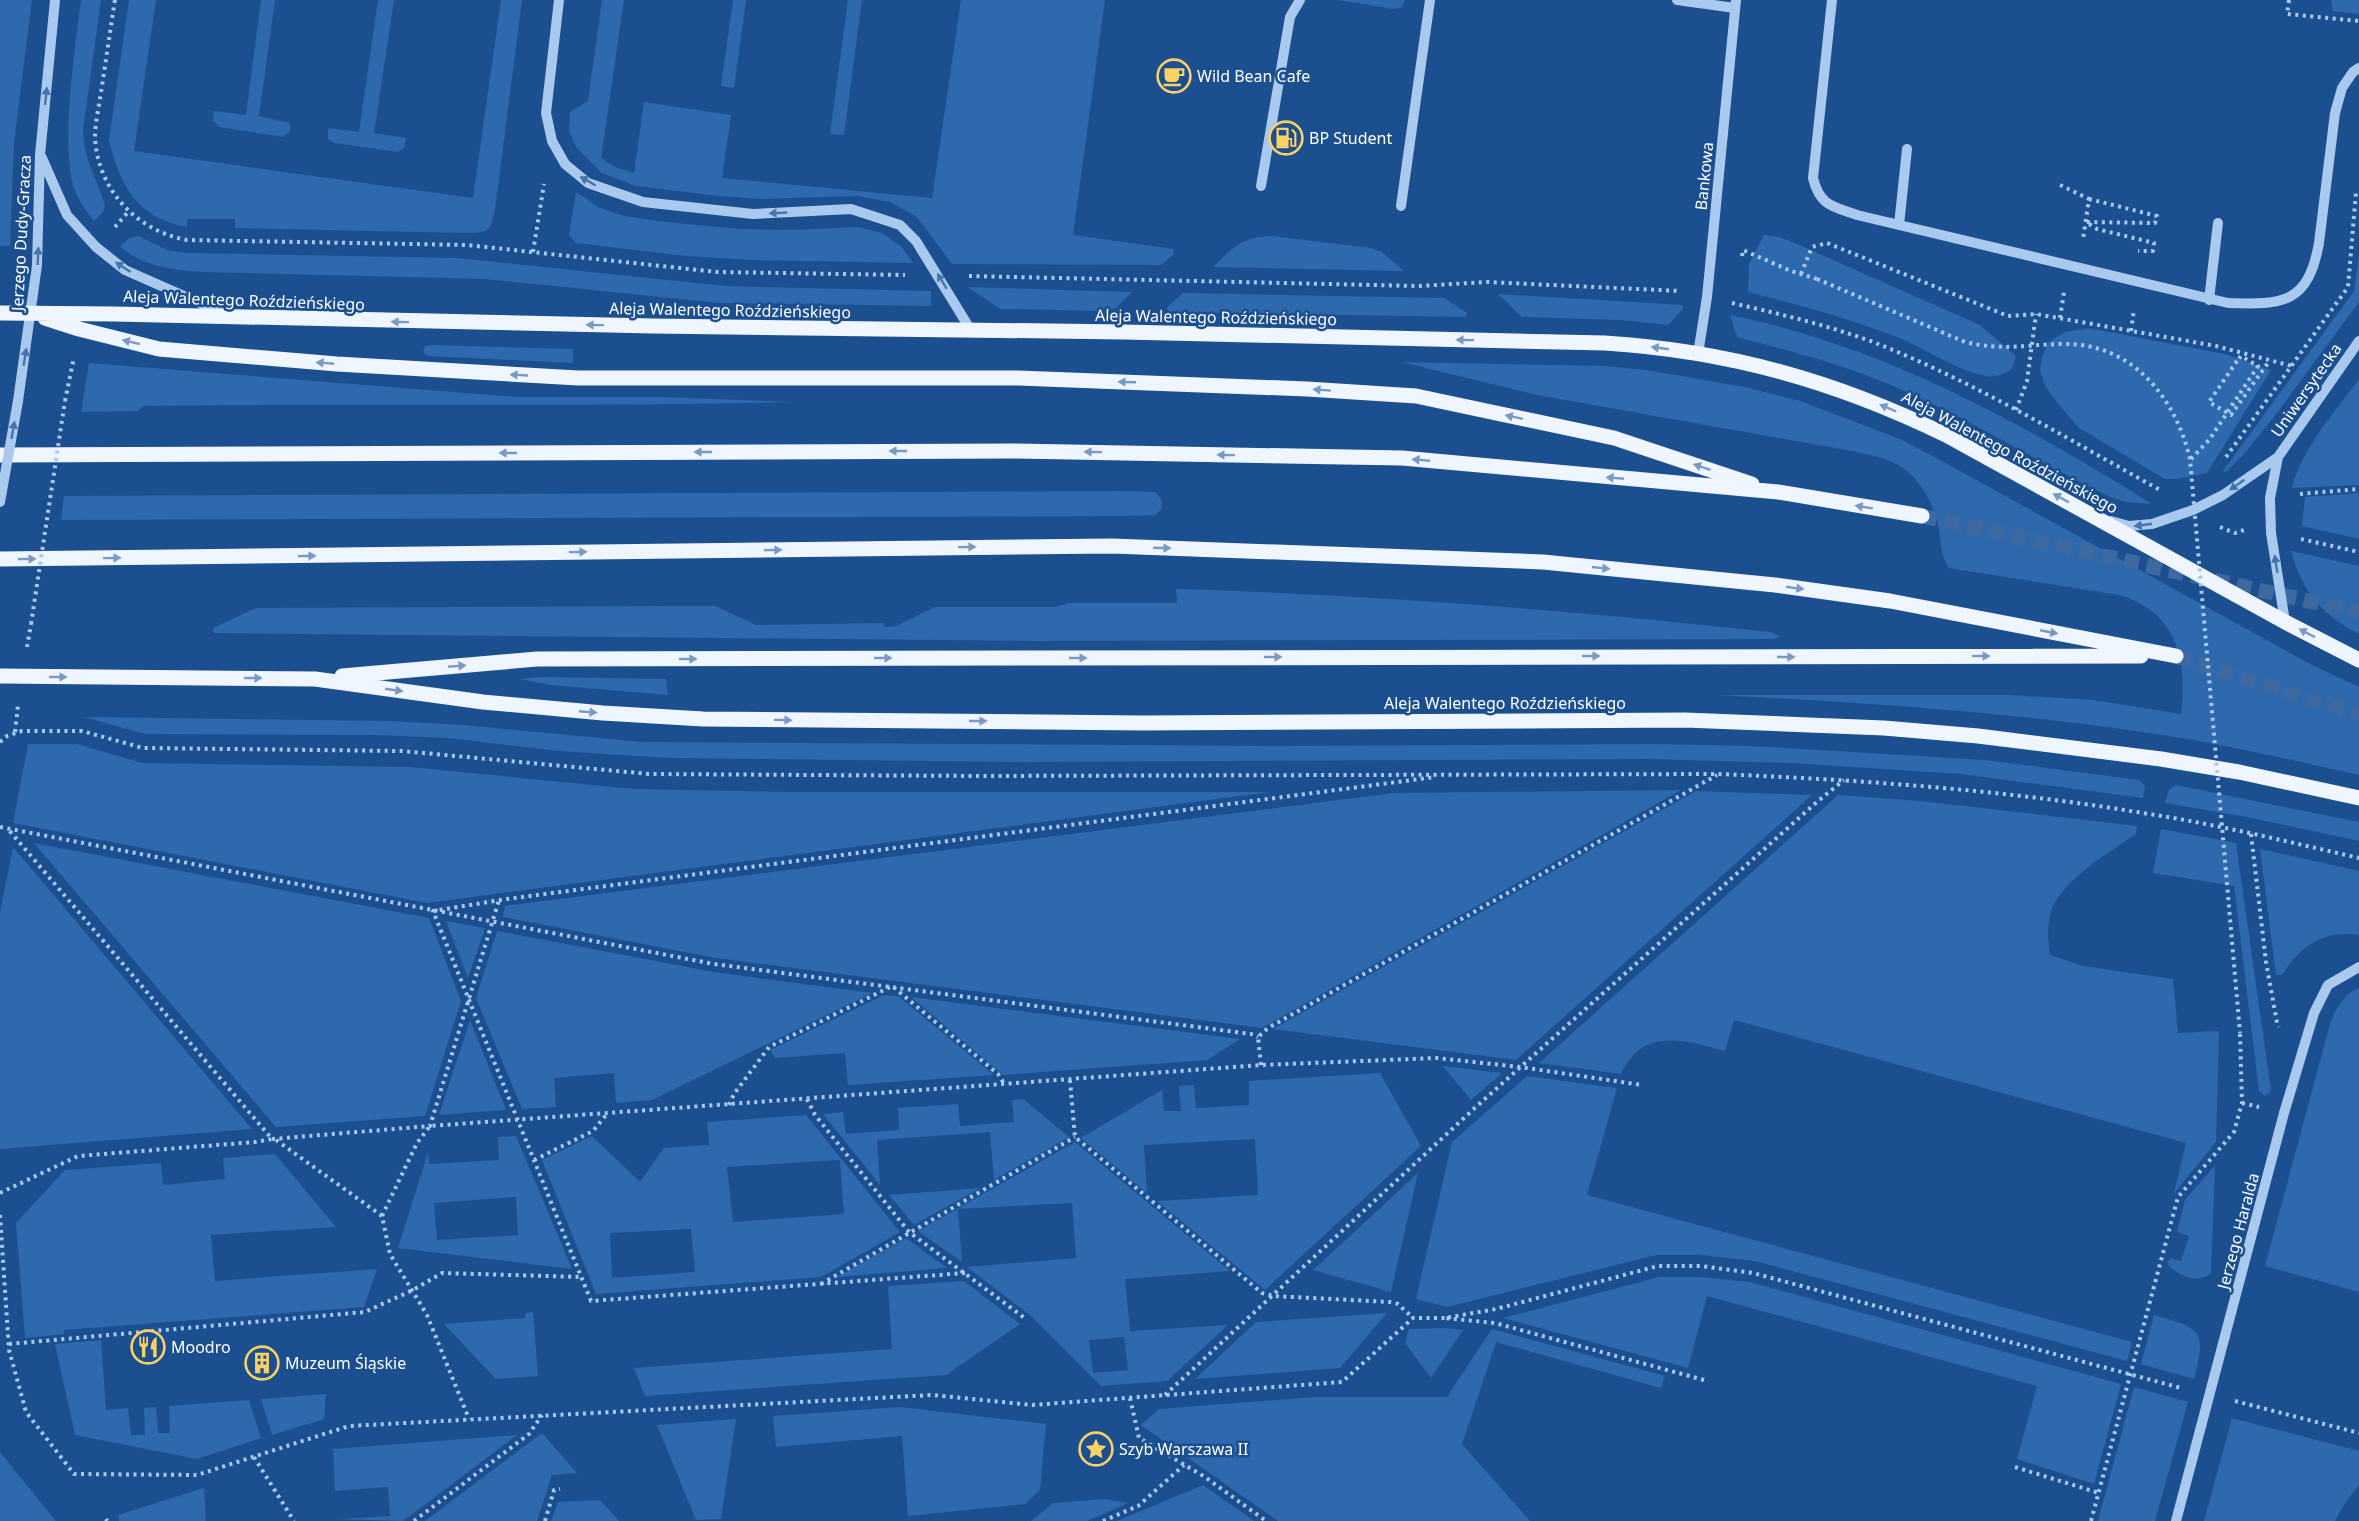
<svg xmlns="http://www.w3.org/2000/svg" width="2359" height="1521" viewBox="0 0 2359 1521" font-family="'Noto Sans',sans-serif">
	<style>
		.green { fill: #2e69ad; fill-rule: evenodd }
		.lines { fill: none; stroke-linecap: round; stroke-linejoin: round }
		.major-tunnel { stroke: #3d69a0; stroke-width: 15; stroke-dasharray: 15 8; stroke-linecap: butt }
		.path { stroke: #a9c9ee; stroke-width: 4; stroke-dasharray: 3 4.5; stroke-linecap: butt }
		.minor { stroke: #a9c9ee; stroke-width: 10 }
		.major { stroke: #f0f6ff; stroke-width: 15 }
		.path-bridge { stroke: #a9c9ee; stroke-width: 4; stroke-dasharray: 3 4.5; stroke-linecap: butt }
		.minor-bridge { stroke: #a9c9ee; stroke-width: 10 }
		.oneway { fill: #4674ac }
		.oneway2 { fill: #7b9ac1 }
		.labels { text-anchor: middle; stroke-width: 5; stroke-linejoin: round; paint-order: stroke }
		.poi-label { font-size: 16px; fill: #fff; stroke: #1b4f8f; text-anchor: start }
		.street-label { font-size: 16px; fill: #fff; stroke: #1b4f8f }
	</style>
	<rect width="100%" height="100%" fill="#1b4f8f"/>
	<!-- green -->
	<path class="green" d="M0,0H32L14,142L10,246H0Z
		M81,0H101L83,130C84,162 97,177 105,206L103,212L94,221C86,211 77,198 73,185C61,139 75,49 81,0Z
		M129,0H156L134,151L473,198L501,0H522L495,210C489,233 490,232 467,233L235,228V219H187V227C137,219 120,185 109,140Z
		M261,0H275L259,116L290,123V131L283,137L219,127L213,120L214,111L246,115Z
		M378,0H394L374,133L406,138L404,148L398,152L334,143L328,139V128L359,132Z
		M602,0H624L601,158L615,167L634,173L644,102L731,115L722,178L932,198L961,0H1105L1073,235L1167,248L1173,249L1174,254L1161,265L952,264L917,217L890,202L857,196L758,199L710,195L636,186L602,173L576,147L569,131L570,112L588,101Z
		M733,0H746L734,88L721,86Z
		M848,0H862L844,135L830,134Z
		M1337,0H1405L1402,7L1394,9Z
		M2331,0H2359V14L2333,11Z
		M576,192L598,207L624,216L667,222L740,229L794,230L858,227L882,233L901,246L913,263L753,260L685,256L576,243L569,235Z
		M1764,235L1779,237L1797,244L1980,325L2016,356L2012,369C2003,374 1996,378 1986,376C1956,370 1929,351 1902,339C1852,319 1800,305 1748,292L1749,264Z
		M138,236L167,250L186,253L458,258L725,286L931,291V306L719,303L485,279L203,272C173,270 144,267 120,247L128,239Z
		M1272,236L1371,248L1382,252L1404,271L1213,267C1236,245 1240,238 1272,236Z
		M2359,255V302L2274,417L2243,455L2226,472L2223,471L2354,291Z
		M967,287L1132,292L1116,308L1104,311L1000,309Z
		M1183,293L1444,298L1467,313L1466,317L1168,312L1167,307Z
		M1498,294L1683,305V309L1668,325L1621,320L1522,317Z
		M1730,315C1883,346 2020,422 2152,504L2126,502L2110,497C2029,458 1953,408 1868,376C1825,359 1781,349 1737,337Z
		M2088,328L2225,354L2271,370L2207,473L2177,479H2165L2079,428L2060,406L2045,386L2040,370L2042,358L2048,342L2066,332Z
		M432,345L573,349V363L428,356L423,352L425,346Z
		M1401,362L1604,366L1646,370L1745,387L1800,401L1900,439L1942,461L2310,664L2359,687V775C2300,762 2241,748 2181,738C2027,713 1872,703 1716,695H2011L2094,700L2181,714C2188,659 2176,611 2119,595L1949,568C1939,552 1942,541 1938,524C1932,499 1916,472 1892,462C1880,456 1865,454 1852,451L1537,395Z
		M89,363L516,397H658L795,402C577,407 360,403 143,406L138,411L81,412Z
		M2359,379V485L2292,488C2302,448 2335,412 2359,379Z
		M1122,491L1155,492L1162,500L1161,510L1155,515L1126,516L61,520L64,496Z
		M2359,493V539L2302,526L2305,497Z
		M2291,551L2359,566V634C2321,614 2303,593 2291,551Z
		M1176,589C1376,595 1571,610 1770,632L1780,636L1775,639L1031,641L214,633L213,628L256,608L671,606H715L756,625L884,623V627L896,626L935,607H1055L1069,603H1177Z
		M541,677L666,679L668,695L550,685L520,679Z
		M84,717L390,721L464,725L642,742L1276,746L1655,744L1751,746L1985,760L2139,780L2145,786L2143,798L1961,774L1792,763L1649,759L1020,762L669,758L558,751L448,738L376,735L145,734Z
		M28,744H77L142,763L410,767L634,789L788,792H1270L427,903L13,823Z
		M2176,785L2359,822V841L2252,818L2165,803L2169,790Z
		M1681,790L1262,1028L716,958L503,917L505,906L1394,793Z
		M1696,791L1812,795L1516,1060L1273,1029Z
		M1838,795L1921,801L2137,826L2136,834C2108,854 2071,874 2054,904C2046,919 2048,940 2050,955L2083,966L2173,979L2178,1033L2219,1031L2216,1142L2174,1193L2186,1143L1734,1020L1725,1051C1684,1040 1643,1027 1621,1074L1539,1063Z
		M2161,829L2236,843L2271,1091L2265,1096L2259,1091L2234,886L2153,873Z
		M34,843L429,918L461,1001L425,1116L276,1127Z
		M13,847L252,1129L0,1149V912Z
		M2260,849L2359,871V935C2323,930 2301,946 2282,975H2276Z
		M446,921L485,928L468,978Z
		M497,931L714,972L872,993L652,1100L616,1103L614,1073L554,1078L556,1107L522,1109L476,998Z
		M2359,988V1292L2265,1266L2330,1024C2336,1009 2343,994 2359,988Z
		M884,995L898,996L994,1075L848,1085L845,1053L775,1058L770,1050Z
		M911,997L1240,1039L1207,1060L1003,1075Z
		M470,1020L506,1110L439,1115Z
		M1443,1066L1502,1073L1471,1100Z
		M1380,1073L1421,1146L1265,1290L1157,1201L1258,1195L1255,1139L1144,1145L1147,1193L1081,1138L1162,1090L1164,1111H1181L1179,1086L1194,1085L1196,1108L1249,1105V1081Z
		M1527,1076L1617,1088L1587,1195L2132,1342L2127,1361L1755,1261L1700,1255H1656L1447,1307L1416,1299L1452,1142Z
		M1023,1099L1069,1137L994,1180L990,1132L877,1140L880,1185L823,1114L843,1112L846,1134L899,1130L898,1108L958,1104L960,1126L1014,1122L1012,1100Z
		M806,1115L900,1232L821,1277L596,1294L542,1160L592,1136L640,1182L664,1148L709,1145L707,1122ZM840,1160L844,1214L733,1222L727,1167ZM691,1229L695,1272L612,1278L610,1233Z
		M516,1136L572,1269L398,1248L428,1152L429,1164L499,1160L498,1137ZM516,1197L518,1235L437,1240L434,1203Z
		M1075,1142L1230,1271L1125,1279L1130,1331L1228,1325L1167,1381L1101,1386L1031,1316L967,1267L1076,1258L1072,1203L958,1209L962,1262L918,1231ZM1124,1337L1128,1370L1093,1373L1089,1340Z
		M275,1154L336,1227L211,1235L215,1281L377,1269L364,1307L64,1330V1334L25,1338L16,1223L65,1170L161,1163L163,1185L225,1179L223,1158Z
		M2215,1165L2211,1273C2198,1285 2179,1276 2167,1264L2170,1258L2181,1261L2189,1236L2177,1232L2185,1200Z
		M1418,1173L1391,1292L1313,1270Z
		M980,1188L914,1225L889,1195Z
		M906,1238L947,1268L837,1277Z
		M1659,1277H1700L1750,1282L2121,1384L2094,1484L2017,1459L2037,1386L1707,1296L1688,1368L1503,1318Z
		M964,1281L1020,1324L946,1375L645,1396L634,1368L892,1349L888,1286Z
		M533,1312L538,1376L496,1379L444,1324L525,1318L526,1313Z
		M1387,1313L1340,1368L1195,1379L1256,1322Z
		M2154,1315C2201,1328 2207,1330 2194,1379L2141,1364Z
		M1444,1328L1463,1330L1431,1378L1405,1343L1409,1329Z
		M1492,1329L1665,1376L1661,1388L1496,1342L1462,1444L1530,1521H1278L1141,1425L1159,1409L1315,1397H1447Z
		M101,1340L106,1410L128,1408L131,1435H145L144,1408L156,1407L158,1433H170L169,1406L249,1400L261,1438L197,1459L75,1435L55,1344Z
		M2134,1387L2188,1402L2155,1521H2098Z
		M326,1394L324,1419L272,1435L261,1399Z
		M900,1407L1046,1424L1040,1490L1025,1504L908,1516L902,1436L776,1447L773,1416Z
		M2232,1418L2359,1451V1485L2345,1503L2335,1521H2204Z
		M736,1419L721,1519L696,1520L657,1425Z
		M542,1433L577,1473L552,1475L537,1521H425Z
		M517,1435L403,1521L337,1519L390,1516L388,1487L335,1491L333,1449Z
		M0,1452L55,1520L56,1521H0Z
		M1203,1485L1254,1521H1117Z
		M204,1488L206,1521H119L118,1515Z
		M1105,1499L1128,1503L1087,1521H1031L1053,1503Z
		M600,1500L619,1521H551L558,1502Z"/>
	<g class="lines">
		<!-- major-tunnel -->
		<path class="major-tunnel" d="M1922,516L2359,612
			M2176,656L2359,715"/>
		<!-- path -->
		<path class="path" d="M115,0C110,31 106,61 101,92C99,107 95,123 95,138C98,190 137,231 187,240L467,245L717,272L905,275
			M2289,0L2287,14L2359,21
			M2060,185L2089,199L2083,239
			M2089,199L2157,216L2155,223L2086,222L2097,229L2154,243L2153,251H2138
			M115,227L128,212
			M533,252L544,184
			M1742,256L1743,250L1791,271L1817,279
			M1801,274L1812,247L1827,243L2008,316L2036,314L2216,346L2292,366
			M969,276L1419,286L1487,282L1681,291
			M1732,303C1780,314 1827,325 1873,342C1973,381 2066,438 2160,490
			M2060,318L2064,292
			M2131,331L2134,309
			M2237,361L2209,402L2231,415L2270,360
			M65,401L74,357
			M2016,410L2027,381L2036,314
			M2226,457L2348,287L2356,192
			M2300,494L2359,489
			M2220,527L2235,533L2244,530
			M2301,539L2359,552
			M27,647L31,624
			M15,732L18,705
			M0,742L7,736L22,731H82L143,748L402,751L649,774L978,776L1718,774C1863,780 2007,790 2149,814C2220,825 2289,842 2359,858
			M0,827L714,964L1251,1034L1258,1037
			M2251,834L2266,962L2277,1023L2279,1027
			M1261,1065L1258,1037L1268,1028L1717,775
			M1070,1080L1075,1137L1262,1293L1273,1296L1390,1302L1398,1304L1413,1318
			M807,1099L815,1115L909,1232L1026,1319
			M2242,1103L2259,1107
			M729,1105L734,1094L769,1047L892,986L998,1074L1005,1085
			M272,1139L430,1126L499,900
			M276,1140L382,1216L390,1254L427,1315L469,1419
			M534,1160L593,1131L606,1115
			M0,1193L78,1156L255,1142L272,1139L8,829
			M0,1215L9,1350L26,1412L74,1474L197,1475L349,1426L932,1395L1032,1405L1342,1382L1413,1318H1445
			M382,1216L417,1143L430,1126L1261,1065L1437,1058L1520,1067L1642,1085
			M965,1273L591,1301L433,911L507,899L1435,777
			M821,1284L1075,1137
			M9,1344L365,1312L413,1290L442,1273L582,1277
			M1704,1380L1495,1323L1445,1318L1496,1309L1658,1266H1701L1753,1273L2181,1388
			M1165,1395L1477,1106L1818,801L1844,780
			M1130,1398L1139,1438L1205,1477L1266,1521
			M2235,1401L2359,1433
			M254,1457L294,1521
			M2015,1467L2099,1493
			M106,1519L107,1521
			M414,1521L529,1434L542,1415
			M545,1521L554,1490L560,1489
			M1103,1521L1138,1506L1184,1465
			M2091,1521L2178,1197L2234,1132L2242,1103L2240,1033"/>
		<!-- minor -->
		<path class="minor" d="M559,0L546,113L552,141L565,164L588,183L643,202L753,214L851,209L900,225L916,241L972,332
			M1677,0L1735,8
			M1832,0L1813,178C1820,206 1832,206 1857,215L2228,303C2283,305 2308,304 2319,243L2335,113L2342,88L2353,72L2359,68
			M42,158L67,215L96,247L125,270L227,315
			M1261,186L1290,17L1300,0
			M1401,206L1430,0
			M1899,225L1907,149
			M2209,300L2218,223
			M1698,354L1707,297L1736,0
			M18,401L37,265L40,155L55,0
			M2278,457L2270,498L2271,533L2285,622
			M2111,521L2129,526L2152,524L2193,510L2223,495L2278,457L2359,341
			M2176,1521L2284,1113L2314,1013L2328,985L2359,967"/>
		<!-- major -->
		<path class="major" d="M0,313L114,314L653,326L1124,332L1605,343C1729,351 1835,381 1946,435L2285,622L2359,660
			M45,318L79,329L159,349L337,364L578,378H1018L1307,389L1416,396L1614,438L1752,484
			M0,455L1013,451L1402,458L1778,492L1922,516
			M0,559L1112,546L1543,562L1775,585L1890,601L2176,656
			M0,676L315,679L483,702L603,713L703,719L1143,723L1685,720L1884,728L1978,736L2161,759L2239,772L2359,798
			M342,676L537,659L2141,656"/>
		<!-- path-bridge -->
		<path class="path-bridge" d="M1817,279L1965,342C2003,351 2023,345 2061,344C2131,342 2175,396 2190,459L2240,1033
			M2191,459L2209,440L2258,366L2241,356L2237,361
			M31,624L65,401"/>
		<!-- minor-bridge -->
		<path class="minor-bridge" d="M0,502L18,401"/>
	</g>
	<!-- one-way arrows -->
	<defs><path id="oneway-solid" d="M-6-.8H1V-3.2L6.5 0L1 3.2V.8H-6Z" transform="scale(1.5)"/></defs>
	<g class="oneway">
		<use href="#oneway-solid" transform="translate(46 96) rotate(-84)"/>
		<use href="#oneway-solid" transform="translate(588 181) rotate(-150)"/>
		<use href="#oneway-solid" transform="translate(778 213) rotate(177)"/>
		<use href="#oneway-solid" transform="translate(38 256) rotate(-88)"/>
		<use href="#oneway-solid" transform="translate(123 267) rotate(-147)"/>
		<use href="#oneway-solid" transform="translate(942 281) rotate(-121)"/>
		<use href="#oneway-solid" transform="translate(25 357) rotate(-81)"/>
		<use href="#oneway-solid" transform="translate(13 430) rotate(-80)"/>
		<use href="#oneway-solid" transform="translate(2237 485) rotate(145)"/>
		<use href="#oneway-solid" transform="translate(2143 525) rotate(172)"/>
		<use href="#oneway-solid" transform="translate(2276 564) rotate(-99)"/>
	</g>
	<g class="oneway2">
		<use href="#oneway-solid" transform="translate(400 322) rotate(-179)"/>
		<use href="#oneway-solid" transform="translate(595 325) rotate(-179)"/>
		<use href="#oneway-solid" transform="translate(1465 340) rotate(-179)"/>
		<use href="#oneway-solid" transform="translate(131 342) rotate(-166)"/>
		<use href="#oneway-solid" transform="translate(1660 348) rotate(-172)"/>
		<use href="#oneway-solid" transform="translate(325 363) rotate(-175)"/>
		<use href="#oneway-solid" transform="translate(519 375) rotate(-177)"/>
		<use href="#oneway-solid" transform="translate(1127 382) rotate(-178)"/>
		<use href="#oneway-solid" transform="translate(1322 390) rotate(-176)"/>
		<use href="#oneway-solid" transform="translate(1888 408) rotate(-157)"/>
		<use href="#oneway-solid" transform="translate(1514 417) rotate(-168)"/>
		<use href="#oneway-solid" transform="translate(898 451) rotate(180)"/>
		<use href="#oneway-solid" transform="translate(703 452) rotate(180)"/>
		<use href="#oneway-solid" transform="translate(1093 452) rotate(-179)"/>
		<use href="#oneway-solid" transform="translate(508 453) rotate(180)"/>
		<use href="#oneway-solid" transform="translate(1226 455) rotate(-179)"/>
		<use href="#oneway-solid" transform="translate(1421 460) rotate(-175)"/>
		<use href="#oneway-solid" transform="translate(1702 467) rotate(-162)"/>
		<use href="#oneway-solid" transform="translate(1615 478) rotate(-175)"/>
		<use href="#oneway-solid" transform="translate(2061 498) rotate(-151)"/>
		<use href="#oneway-solid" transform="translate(1864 507) rotate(-171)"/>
		<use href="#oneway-solid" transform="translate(967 547) rotate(-1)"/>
		<use href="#oneway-solid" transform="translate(1162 548) rotate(2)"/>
		<use href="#oneway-solid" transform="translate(773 550) rotate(-1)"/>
		<use href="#oneway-solid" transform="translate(578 552) rotate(-1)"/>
		<use href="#oneway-solid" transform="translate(307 556) rotate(-1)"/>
		<use href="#oneway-solid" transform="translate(112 558) rotate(-1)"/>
		<use href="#oneway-solid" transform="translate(27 559) rotate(-1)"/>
		<use href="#oneway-solid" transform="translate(1601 568) rotate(6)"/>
		<use href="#oneway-solid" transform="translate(1795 588) rotate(8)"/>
		<use href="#oneway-solid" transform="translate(2049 632) rotate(11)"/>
		<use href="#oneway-solid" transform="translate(2307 633) rotate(-153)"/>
		<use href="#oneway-solid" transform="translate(1591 656)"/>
		<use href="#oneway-solid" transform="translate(1981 656)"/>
		<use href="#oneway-solid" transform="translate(1273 657)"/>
		<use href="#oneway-solid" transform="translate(1786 657)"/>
		<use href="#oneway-solid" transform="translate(883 658)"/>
		<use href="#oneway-solid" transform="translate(1078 658)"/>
		<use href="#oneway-solid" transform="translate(688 659)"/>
		<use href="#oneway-solid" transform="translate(457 666) rotate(-5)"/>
		<use href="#oneway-solid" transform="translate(58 677)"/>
		<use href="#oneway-solid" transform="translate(253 678)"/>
		<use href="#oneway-solid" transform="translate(394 690) rotate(8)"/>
		<use href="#oneway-solid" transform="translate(588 712) rotate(5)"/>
		<use href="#oneway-solid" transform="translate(783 720) rotate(1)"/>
		<use href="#oneway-solid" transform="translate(978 721)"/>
	</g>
	<!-- icons -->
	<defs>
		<symbol id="cafe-ring" viewBox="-11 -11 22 22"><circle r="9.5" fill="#1b4f8f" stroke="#ffd166" stroke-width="1.5"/><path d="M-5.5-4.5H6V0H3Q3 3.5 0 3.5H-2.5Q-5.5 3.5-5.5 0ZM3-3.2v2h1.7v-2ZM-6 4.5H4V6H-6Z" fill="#ffd166"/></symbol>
		<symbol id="fuel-ring" viewBox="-11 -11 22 22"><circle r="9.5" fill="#1b4f8f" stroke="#ffd166" stroke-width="1.5"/><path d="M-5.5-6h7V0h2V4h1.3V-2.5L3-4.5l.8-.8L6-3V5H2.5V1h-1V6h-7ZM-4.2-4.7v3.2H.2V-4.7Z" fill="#ffd166"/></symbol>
		<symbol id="restaurant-ring" viewBox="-11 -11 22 22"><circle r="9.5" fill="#1b4f8f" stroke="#ffd166" stroke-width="1.5"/><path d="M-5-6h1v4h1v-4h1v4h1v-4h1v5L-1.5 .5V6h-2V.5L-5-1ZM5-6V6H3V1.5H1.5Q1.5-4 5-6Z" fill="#ffd166"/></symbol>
		<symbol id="building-ring" viewBox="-11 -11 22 22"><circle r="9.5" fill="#1b4f8f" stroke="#ffd166" stroke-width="1.5"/><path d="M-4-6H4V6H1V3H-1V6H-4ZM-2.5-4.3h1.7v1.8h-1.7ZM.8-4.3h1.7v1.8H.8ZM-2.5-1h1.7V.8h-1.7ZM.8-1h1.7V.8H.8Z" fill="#ffd166"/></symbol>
		<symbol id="sight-ring" viewBox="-11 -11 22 22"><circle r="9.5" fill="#1b4f8f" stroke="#ffd166" stroke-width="1.5"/><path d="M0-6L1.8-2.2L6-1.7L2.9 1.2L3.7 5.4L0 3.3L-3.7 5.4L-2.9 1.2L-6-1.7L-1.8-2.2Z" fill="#ffd166"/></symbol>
	</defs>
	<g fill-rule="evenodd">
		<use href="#cafe-ring" x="1155" y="57" width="38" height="38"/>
		<use href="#fuel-ring" x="1267" y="119" width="38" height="38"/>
		<use href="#restaurant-ring" x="129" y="1328" width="38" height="38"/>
		<use href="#building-ring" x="243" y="1344" width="38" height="38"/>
		<use href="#sight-ring" x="1077" y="1430" width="38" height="38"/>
	</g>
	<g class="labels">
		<!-- poi labels -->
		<g class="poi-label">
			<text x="1197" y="82">Wild Bean Cafe</text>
			<text x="1309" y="144">BP Student</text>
			<text x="171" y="1353">Moodro</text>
			<text x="285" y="1369">Muzeum Śląskie</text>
			<text x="1119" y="1455">Szyb Warszawa II</text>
		</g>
		<!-- street labels -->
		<g class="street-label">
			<text transform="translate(1704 176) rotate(-84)" y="6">Bankowa</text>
			<text transform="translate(21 233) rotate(-87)" y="6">Jerzego Dudy-Gracza</text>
			<text transform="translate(244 300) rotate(2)" y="6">Aleja Walentego Roździeńskiego</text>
			<text transform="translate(730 310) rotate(1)" y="6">Aleja Walentego Roździeńskiego</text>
			<text transform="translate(1216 317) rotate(1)" y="6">Aleja Walentego Roździeńskiego</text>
			<text transform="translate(2306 390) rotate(-55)" y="6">Uniwersytecka</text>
			<text transform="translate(2010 452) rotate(28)" y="6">Aleja Walentego Roździeńskiego</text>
			<text x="1505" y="709">Aleja Walentego Roździeńskiego</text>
			<text transform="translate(2238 1231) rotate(-75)" y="6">Jerzego Haralda</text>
		</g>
	</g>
</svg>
